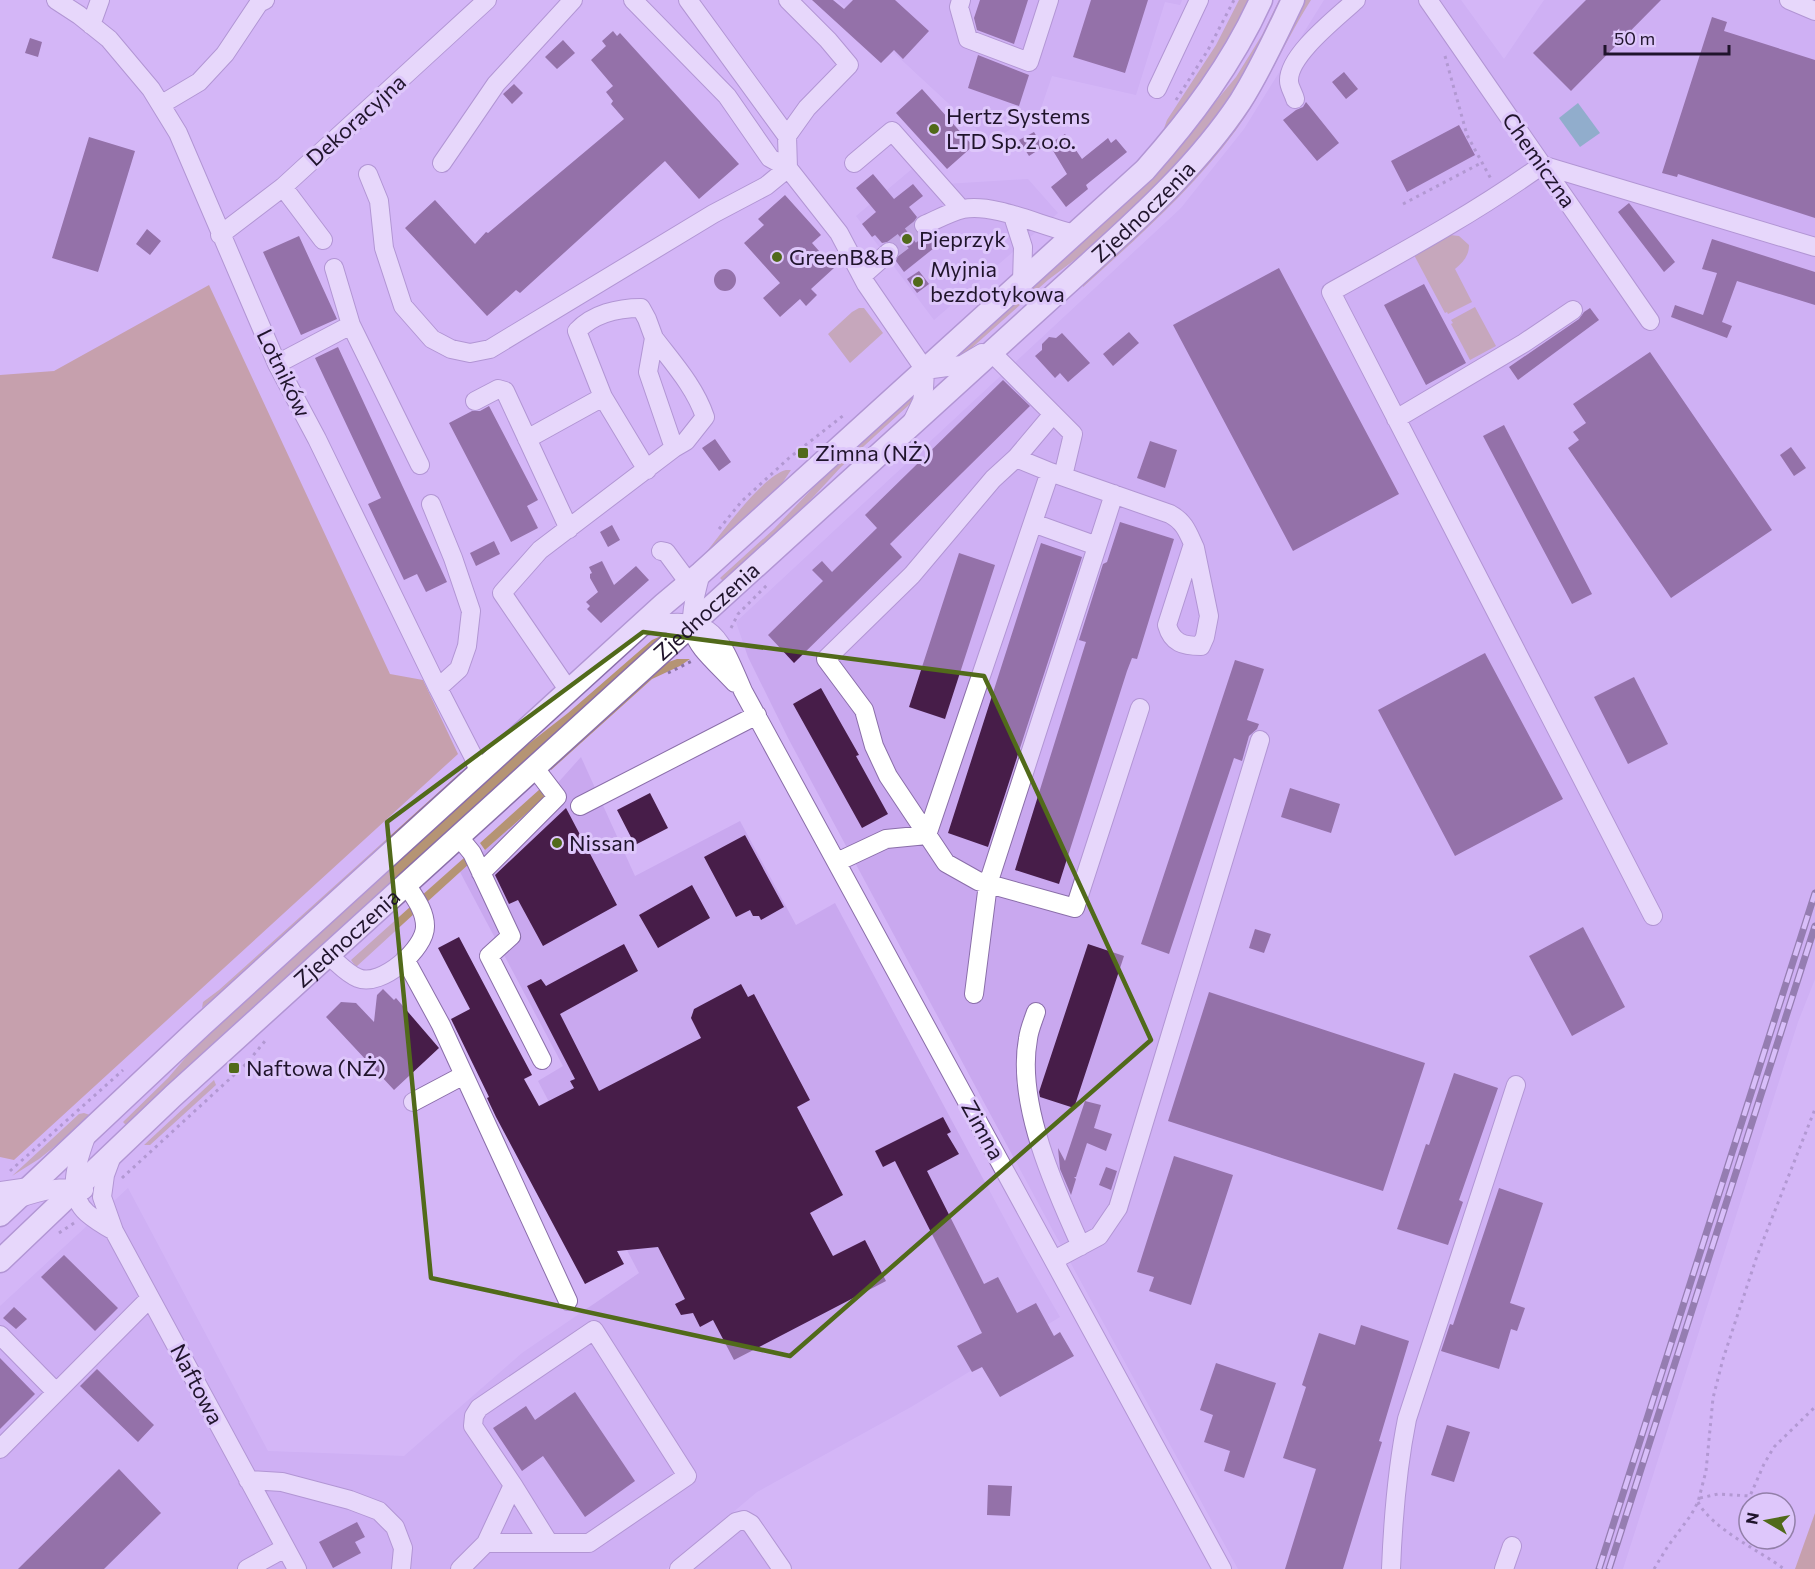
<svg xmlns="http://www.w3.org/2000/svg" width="1815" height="1569" viewBox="0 0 1815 1569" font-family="Commissioner,sans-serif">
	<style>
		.built { fill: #c9a8ef }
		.green { fill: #b59474 }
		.forest { fill: #b78553 }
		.water { fill: #42a297 }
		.building { fill: #471d49 }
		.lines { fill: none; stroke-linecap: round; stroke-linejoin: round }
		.minor-tunnel { stroke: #b096ce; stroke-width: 18; stroke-dasharray: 18 9; stroke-linecap: butt }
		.minor-casing { stroke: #8a6ea9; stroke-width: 20 }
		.major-casing { stroke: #8a6ea9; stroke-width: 25 }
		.path { stroke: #8b74a5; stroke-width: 3; stroke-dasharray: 3 4.5; stroke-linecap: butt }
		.minor { stroke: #fff; stroke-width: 18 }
		.major { stroke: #fff; stroke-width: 22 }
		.rail-casing { stroke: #4a395b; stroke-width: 7 }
		.rail { stroke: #dec7fb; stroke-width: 4.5; stroke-dasharray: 14; stroke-linecap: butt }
		.marked { fill: none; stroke: #516a1a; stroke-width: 4.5; stroke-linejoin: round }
		.poi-dot { fill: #516a1a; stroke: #dec7fb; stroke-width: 2 }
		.labels { text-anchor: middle; stroke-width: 6; stroke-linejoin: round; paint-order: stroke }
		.poi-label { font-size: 22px; fill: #20142c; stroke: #dec7fb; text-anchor: start }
		.street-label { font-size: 22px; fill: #20142c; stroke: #dec7fb }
	</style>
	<rect width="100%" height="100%" fill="#d4b6f7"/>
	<!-- built -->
	<path class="built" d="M837,0H1182L1180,5L1165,2L1136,95L1052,76L1040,111L990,142Z
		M1324,0H1461L1504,59L1544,0H1815V979L1798,1022L1623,1569H1238L1051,1227L788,738L748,657L736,622L1181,208L1244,129Z
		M925,158L946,184L1028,179L1058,213L934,320L856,216Z
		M581,757L635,876L740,821L796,925L835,903L1024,1255L1060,1317L911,1407L757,1492L666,1569H0V1306L128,1188L268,1451L404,1456L522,1353L639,1273L538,1081L563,1066L460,872L546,796Z
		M736,1522L777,1569H679Z"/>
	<!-- green -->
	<path class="green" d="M1239,0H1252L1211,75L1162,134L1167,120L1216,45Z
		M1279,0H1286L1245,78L1189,155L1105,237L1048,280L966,353L959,355L958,353L1178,147L1236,77L1262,35Z
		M1304,0H1311C1284,42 1265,90 1236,130C1192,190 1137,238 1083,287L1082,281L1122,245L1301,8Z
		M1450,235L1459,236L1469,245C1469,256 1463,262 1455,269L1472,302L1448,314L1447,312L1445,313L1414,255Z
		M1475,307L1496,346L1470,360L1451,324L1453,323L1451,320Z
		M859,308H864L883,333L850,363L828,334L852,312Z
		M915,393L910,404L841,467L791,521L725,583L720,578L774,529L827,473Z
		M786,470H791L775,494L703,560L704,555C721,534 762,476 786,470Z
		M661,636L664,637L128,1127L123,1122L168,1078L199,1042L503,764L568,713L652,640Z
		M677,659H690L680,666L652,679L551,770V765L663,664Z
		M461,772L459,778L245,973L202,1008L203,1002L219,990Z
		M540,789L546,796L485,850L480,843Z
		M465,857L470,863L426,903L420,897Z
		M410,907L415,913L356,967L351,960Z
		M214,1080L216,1085L150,1145H144Z
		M84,1113L93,1116L39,1159L12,1176L79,1114Z"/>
	<!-- forest -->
	<path class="forest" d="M209,285L390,674L423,680L458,754L14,1160L0,1157V375L54,371Z
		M1815,1513V1569H1795Z"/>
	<!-- water -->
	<path class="water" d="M1578,103L1600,133L1580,147L1559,118Z"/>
	<!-- building -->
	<path class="building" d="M812,0H833L844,9L853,0H895L929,31L903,59L894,50L881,63Z
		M980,0H1028L1014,44L977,30L974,18Z
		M1091,0H1148L1125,73L1073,57Z
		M1586,0H1661L1571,91L1533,53Z
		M1712,17L1727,22L1724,31L1815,60V218L1678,174L1677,177L1662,173Z
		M613,31L617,36L620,33L739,164L699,199L665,161L520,293L516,290L487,316L405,228L435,200L475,244L486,232L488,233L624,119L611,104L613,101L606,92L613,86L591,60L606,46L602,41Z
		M30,38L42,42L38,57L25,53Z
		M563,40L575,53L557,69L545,57Z
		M978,55L1029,75L1019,106L968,88Z
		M1344,72L1358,89L1346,99L1332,82Z
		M514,84L523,93L512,104L503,94Z
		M922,89L973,146L947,169L896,113Z
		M1306,102L1339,143L1317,161L1283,120L1296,110L1303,107Z
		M1459,125L1475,155L1407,192L1391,161Z
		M1034,132L1043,147L1029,156L1019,140Z
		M1065,134L1082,159L1108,138L1111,143L1116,139L1127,152L1086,185L1088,189L1066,207L1051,187L1067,174L1049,144Z
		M89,137L135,151L98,272L52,258Z
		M873,174L894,199L913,184L923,196L909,207L917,217L913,223L914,229L917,234L922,236L931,234L939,244L904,272L896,261L900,250L897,244L892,241L882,243L875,235L872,237L862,224L876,212L856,188Z
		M785,195L821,235L812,243L834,268L811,289L817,295L806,306L800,299L780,317L763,298L780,283L744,243L764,225L758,219Z
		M1629,203L1675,262L1664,272L1618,212Z
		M147,229L161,241L150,255L136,244Z
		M299,236L337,319L301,335L263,252Z
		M1712,239L1815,272V305L1737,281L1722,322L1732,326L1727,338L1671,317L1675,305L1703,315L1717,273L1702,269Z
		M1279,268L1399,494L1293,551L1173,325Z
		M714 280a11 11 0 1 1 22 0a11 11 0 1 1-22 0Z
		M919,271L929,284L917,293L907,279Z
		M1424,284L1466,363L1426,385L1384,305Z
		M1590,308L1599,320L1518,380L1509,367L1579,319L1584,312Z
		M1129,332L1139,343L1113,366L1103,354Z
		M1062,333L1090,363L1068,382L1060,373L1055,378L1035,356L1042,350V344L1049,337L1056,338Z
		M338,347L447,582L426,592L417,574L404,580L368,504L381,498L315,358Z
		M1650,352L1772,530L1671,598L1568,448L1579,440L1573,432L1586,423L1573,404Z
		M1003,380L1030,406L890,544L902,557L794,663L768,635L823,581L812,570L822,561L832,572L877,528L865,515Z
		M489,406L538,500L527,506L538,528L511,542L449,423L472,411H480Z
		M1504,425L1592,594L1572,604L1483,436Z
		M715,439L731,462L719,471L702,448Z
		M1150,441L1177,450L1165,488L1137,478Z
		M1791,447L1806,468L1794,476L1780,455Z
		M1120,522L1174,539L1137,659L1132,658L1127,671L1059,884L1015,870L1085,645L1086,642L1079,640L1103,564L1107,562Z
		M612,525L620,540L608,547L600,532Z
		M494,541L500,554L476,566L470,553Z
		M1041,543L1082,557L988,847L948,833Z
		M959,553L995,565L945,719L909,707Z
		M602,561L614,585L636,566L649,580L601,623L587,609L590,606L586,602L598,592L590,578V574L592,573L589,567Z
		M1485,653L1563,799L1455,856L1378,710Z
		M1235,660L1264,669L1247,720L1259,724L1257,729L1249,736L1242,761L1234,758L1169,954L1141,944Z
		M1634,677L1668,744L1628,764L1594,697Z
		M821,688L859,755L856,756L888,814L862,828L793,704Z
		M1290,788L1340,804L1331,833L1281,817Z
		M650,793L668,828L635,845L617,810Z
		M566,808L617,905L543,946L518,900L509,904L495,875Z
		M745,835L784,907L761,920L759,916H753L750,910L736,917L704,857Z
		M692,885L710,918L658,948L639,915Z
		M1583,927L1625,1007L1572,1036L1529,956Z
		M1255,929L1271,934L1264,953L1249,948Z
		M459,937L532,1075L524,1079L539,1106L574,1088L570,1081L575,1079L527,986L541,979L546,986L624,944L638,971L560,1014L599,1091L701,1038L691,1018L694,1009L741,984L748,997L754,994L810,1100L797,1107L843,1195L810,1213L833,1256L865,1240L886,1281L734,1360L713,1320L700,1327L693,1313L681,1315L675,1304L685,1299L658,1247L617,1251L624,1264L585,1284L496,1117L487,1098L489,1097L451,1019L470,1009L438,948Z
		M1088,944L1124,956L1074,1108L1040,1097L1039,1092Z
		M383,989L394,1000L396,998L439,1048L394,1090L326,1017L341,1002L356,1003L374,1022L377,995Z
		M1209,992L1425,1063L1383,1191L1168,1121Z
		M1454,1073L1498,1088L1459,1200L1463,1202L1448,1245L1397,1229L1426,1144L1429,1145Z
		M1085,1101L1101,1105L1094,1128L1112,1134L1106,1151L1087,1143L1076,1177H1074L1076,1179L1071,1195L1060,1169L1058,1148L1065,1161Z
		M943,1117L951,1132L947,1134L959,1154L927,1171L984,1284L998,1277L1017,1313L1036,1303L1054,1336L1060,1332L1074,1356L1000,1397L982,1367L972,1372L957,1346L982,1333L895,1161L883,1167L875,1151Z
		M1174,1156L1233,1175L1191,1305L1149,1291L1154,1277L1137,1272Z
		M1106,1167L1117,1171L1111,1190L1099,1185Z
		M1499,1188L1543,1203L1510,1303L1525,1308L1517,1331L1511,1329L1499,1369L1441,1351L1450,1324L1453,1325Z
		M64,1255L118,1308L95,1331L41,1277Z
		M14,1307L27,1319L16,1329L3,1318Z
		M1361,1325L1409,1341L1379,1441L1382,1442L1343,1569H1285L1316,1469L1283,1458L1306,1387L1302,1385L1319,1333L1355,1345Z
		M0,1358L35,1394L0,1429Z
		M1216,1363L1276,1383L1244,1478L1224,1471L1230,1451L1204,1442L1213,1415L1200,1410Z
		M97,1369L154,1425L138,1442L80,1386Z
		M575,1392L635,1481L585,1517L543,1456L522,1471L493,1428L526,1406L535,1420Z
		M1447,1425L1470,1432L1454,1482L1431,1475Z
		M119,1469L161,1513L104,1569H18Z
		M988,1485L1012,1486L1010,1516L987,1515Z
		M357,1522L365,1537L355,1542L361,1553L333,1568L319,1542Z"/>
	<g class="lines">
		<!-- minor-tunnel -->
		<path class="minor-tunnel" d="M889,252L924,225"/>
		<defs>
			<path id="minor" d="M56,0L79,15L109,39L151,89L178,133L277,364L317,439L438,688L473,756L479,772
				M633,0L727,96L770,158L788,168L839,233L866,284L925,370L924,389L922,401L912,422
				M688,0L787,136
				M961,0L959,7L968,39L1029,62L1049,0
				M1428,0L1650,321
				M1789,0L1815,11
				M91,25L100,0
				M1157,89L1199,0
				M1295,99C1294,94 1289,87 1289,81C1288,55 1338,17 1356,0
				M162,104L199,82L225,54L259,3L265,0
				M442,163L496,84L573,0
				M854,163L892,131L961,209
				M368,174L379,201L384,248L403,306L432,339L451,349L470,353L490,349L713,214L766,186L788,168L787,136L807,108L849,65L828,40L788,0
				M283,187L323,240
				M1013,216L1023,247L1022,282
				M924,225C936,220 950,212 963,209C996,203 1042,227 1076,234
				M220,235L283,187L487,0
				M334,268L351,325L420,465
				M862,276L889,252
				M654,338C673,363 695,387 705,417L686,441L674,448
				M991,352L1073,434L1063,476
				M277,364L351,325
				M925,370L962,365L982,353
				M475,401L498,389L505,391L569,529
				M1396,419L1524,343L1573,310
				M527,439L603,397L647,470
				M1016,458L1053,414
				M1050,472L1016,458L993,479L912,575L826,659L864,710L874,746L888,776L946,863L978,881L1075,908L1140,708
				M431,504L453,558L471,611L467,646L459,669L438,688
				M1033,523L1097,546
				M661,551L666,552L689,583
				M701,573C683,639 691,637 735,683
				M638,627C711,615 716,627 743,691L1222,1569
				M569,691L502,593L540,550L674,448L648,372L654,338L647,319L641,308C618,308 593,314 577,331L603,397
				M580,806L757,715
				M458,836L472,853L511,936L489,956L542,1060
				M837,862L886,839L927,835L1050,472L1170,514C1185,522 1188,533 1195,548L1209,616L1205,637L1201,646C1183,646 1172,643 1167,625L1193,544
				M481,873L557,797L534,767
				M1653,916L1331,292C1403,252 1475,213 1542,165L1815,247
				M328,955C337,962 347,974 358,978C381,988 426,948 425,926C425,910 414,897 406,884
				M405,959L441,1025L568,1301
				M974,994L988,884L1114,494
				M1036,1012C1033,1021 1029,1030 1028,1039C1016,1103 1055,1189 1081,1246
				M413,1102L464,1075
				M87,1134C79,1157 64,1193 87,1213C95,1220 105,1226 114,1231
				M112,1156L105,1175L102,1197L114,1231L297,1569
				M0,1191L29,1187
				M20,1198C41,1191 62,1185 84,1190
				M1054,1260L1099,1236L1118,1208L1260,740
				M0,1335L56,1392
				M0,1449L150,1298
				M248,1480L282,1482L350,1500L379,1511L395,1527L403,1548L401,1569
				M486,1543H589L687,1476L594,1330L479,1408L474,1416L473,1426L513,1485L549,1543
				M247,1569L285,1548
				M460,1569L486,1543L513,1485
				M679,1569L736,1522L744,1520L751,1524L782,1569
				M1391,1569C1393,1518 1397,1469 1407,1419L1516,1085
				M1504,1569L1512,1546"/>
			<g id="major">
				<path d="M0,1215L201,1026L664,604L701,573L1145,170C1191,118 1232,64 1261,0"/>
				<path id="s1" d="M0,1261L173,1096L1093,260C1146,212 1200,162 1240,102C1261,69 1276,35 1293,0"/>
			</g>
		</defs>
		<!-- minor casing -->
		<use href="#minor" class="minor-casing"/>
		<!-- major casing -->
		<use href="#major" class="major-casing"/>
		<!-- path -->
		<path class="path" d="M1445,56L1467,135L1491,179
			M1176,100L1208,50L1234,0
			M1403,204L1481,163
			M719,529L742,501L789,458L844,415
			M731,628L738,614L769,583
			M668,673L692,661
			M10,1171L123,1070
			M122,1178L247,1063L265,1041
			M59,1233L74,1223
			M1700,1498L1718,1494L1750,1496L1764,1464L1774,1447L1815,1407
			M1698,1502C1712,1529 1759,1550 1784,1569
			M1654,1569L1668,1546L1691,1515L1698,1502L1706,1471L1713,1398L1723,1359L1757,1256L1815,1109"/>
		<!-- minor -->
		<use href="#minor" class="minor"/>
		<!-- major -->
		<use href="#major" class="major"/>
		<defs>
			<path id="rail" d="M1599,1569L1815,893
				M1609,1569L1815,926"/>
		</defs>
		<!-- rail casing -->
		<use href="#rail" class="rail-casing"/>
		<!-- rail -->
		<use href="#rail" class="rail"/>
	</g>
	<!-- marked area -->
	<path d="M0 0H1815V1569H0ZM643,632L984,676L1151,1040L790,1356L431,1278L387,822Z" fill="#d4b6f7" fill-opacity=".55" fill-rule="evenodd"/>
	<path class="marked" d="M643,632L984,676L1151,1040L790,1356L431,1278L387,822Z"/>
	<!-- markers -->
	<g class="poi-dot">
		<circle cx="934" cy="129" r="6"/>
		<circle cx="907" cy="239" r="6"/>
		<circle cx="777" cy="257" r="6"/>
		<circle cx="918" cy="282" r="6"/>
		<rect x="797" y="447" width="12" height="12" rx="3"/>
		<circle cx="557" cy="843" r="6"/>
		<rect x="228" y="1062" width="12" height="12" rx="3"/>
	</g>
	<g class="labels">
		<!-- poi labels -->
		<g class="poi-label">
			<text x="946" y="124">Hertz Systems<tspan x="946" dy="25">LTD Sp. z o.o.</tspan></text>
			<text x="919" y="247">Pieprzyk</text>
			<text x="789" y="265">GreenB&amp;B</text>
			<text x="930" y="277">Myjnia<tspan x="930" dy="25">bezdotykowa</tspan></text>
			<text x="815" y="461">Zimna (NŻ)</text>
			<text x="569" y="851">Nissan</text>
			<text x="246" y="1076">Naftowa (NŻ)</text>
		</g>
		<!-- street labels -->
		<g class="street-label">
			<text transform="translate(356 120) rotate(-42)" y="8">Dekoracyjna</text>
			<text transform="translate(1539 160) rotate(55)" y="8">Chemiczna</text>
			<text dy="8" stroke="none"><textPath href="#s1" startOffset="1552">Zjednoczenia</textPath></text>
			<text transform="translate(284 373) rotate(64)" y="8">Lotników</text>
			<text dy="8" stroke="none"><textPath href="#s1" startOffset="960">Zjednoczenia</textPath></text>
			<text dy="8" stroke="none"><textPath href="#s1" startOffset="474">Zjednoczenia</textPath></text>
			<text transform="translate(983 1130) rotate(61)" y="8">Zimna</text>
			<text transform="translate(197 1384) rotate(62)" y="8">Naftowa</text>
		</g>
	</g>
	<!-- north arrow -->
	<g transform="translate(1767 1521) rotate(280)"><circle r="28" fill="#dec7fb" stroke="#927fa8" stroke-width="1.5"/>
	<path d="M0-4.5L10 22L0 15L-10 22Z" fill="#516a1a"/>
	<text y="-9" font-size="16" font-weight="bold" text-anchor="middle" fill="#20142c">N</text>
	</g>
	<!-- scale -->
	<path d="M1605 45v9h124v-9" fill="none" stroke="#20142c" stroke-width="3"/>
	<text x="1614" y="45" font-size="18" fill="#20142c" stroke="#dec7fb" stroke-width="4.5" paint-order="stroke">50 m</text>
</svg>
